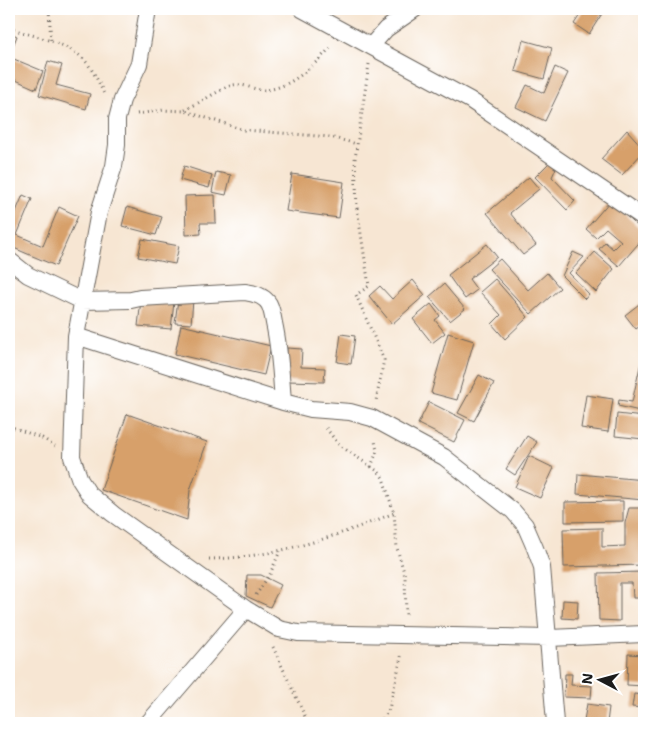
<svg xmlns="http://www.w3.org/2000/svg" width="653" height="732" viewBox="0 0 653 732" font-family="'Shantell Sans',sans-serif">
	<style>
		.building { fill: #d7a06a }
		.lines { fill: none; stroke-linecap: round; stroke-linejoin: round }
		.minor-casing { stroke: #69635c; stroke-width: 18 }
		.path { stroke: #69635c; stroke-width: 3; stroke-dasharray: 1 4; stroke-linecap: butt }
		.minor { stroke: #fff; stroke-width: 16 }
	</style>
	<rect width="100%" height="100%" fill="#fff"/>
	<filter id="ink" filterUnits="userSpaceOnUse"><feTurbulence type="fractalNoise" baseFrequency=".02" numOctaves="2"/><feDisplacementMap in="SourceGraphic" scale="10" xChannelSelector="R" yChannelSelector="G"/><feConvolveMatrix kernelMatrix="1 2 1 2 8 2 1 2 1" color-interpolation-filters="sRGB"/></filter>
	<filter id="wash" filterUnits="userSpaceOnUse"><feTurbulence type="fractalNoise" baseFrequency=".0096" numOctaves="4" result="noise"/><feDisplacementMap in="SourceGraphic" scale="20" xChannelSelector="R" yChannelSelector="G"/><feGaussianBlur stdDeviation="1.12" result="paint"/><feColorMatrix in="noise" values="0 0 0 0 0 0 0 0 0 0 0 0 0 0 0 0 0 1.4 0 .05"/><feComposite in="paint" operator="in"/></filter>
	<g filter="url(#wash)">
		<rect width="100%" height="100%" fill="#f7e6d3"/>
		<g id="blocks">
			<!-- building -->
			<path class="building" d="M584,9H605L589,34L574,24Z
				M9,32L17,36L9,56Z
				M523,40L552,48L544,79L515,71Z
				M9,57L43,71L36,89L9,77Z
				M48,61L62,65L56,85L90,94L86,109L39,95Z
				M555,67L568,73L545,121L516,107L527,85L544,93Z
				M627,130L644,149V151L622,175L601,159Z
				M551,161L556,168L552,177L575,201L567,210L535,177Z
				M184,166L212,175L209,188L180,180Z
				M216,172L231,175L226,195L212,192Z
				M292,174L344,182L339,218L286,211Z
				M529,177L539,189L510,213L536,245L523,255L487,213Z
				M23,195L32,199L17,235L43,246L59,207L78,216L56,266L9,246V228Z
				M215,195L216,223H200L201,234L186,235L185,196Z
				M610,201L644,232V237L619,266L599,249L605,242L613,249L621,241L606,228L596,238L586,229Z
				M127,207L162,217L156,235L122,226Z
				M142,239L179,246L175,264L138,257Z
				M487,244L497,257L469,279L477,290L465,299L448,275Z
				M573,252L584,257L569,273L589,294L585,299L562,276Z
				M595,252L614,269L596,292L576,273Z
				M500,259L528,290L547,273L560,288L531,314L489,269Z
				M495,279L528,317L505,339L492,324L501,315L480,292Z
				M413,280L425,295L392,324L369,296L380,286L392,299Z
				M444,284L465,309L450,321L429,297Z
				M178,299L193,300L191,324L175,323Z
				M141,300L174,302L171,329L138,326Z
				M643,301L644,323L636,329L625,315Z
				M431,304L440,316L435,320L445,333L432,343L413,319Z
				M181,325L271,346L264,375L175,354Z
				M448,333L474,341L457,400L431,393Z
				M341,334L355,336L351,364L337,362Z
				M287,348L302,349L301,367L325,368L324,382L287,381Z
				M641,362L644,363V412L618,406L619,400L632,402Z
				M479,375L494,383L474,421L458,413Z
				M586,395L613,399L608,432L581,428Z
				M429,402L465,420L454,442L418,424Z
				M127,414L207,442L190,490L187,520L101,490Z
				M617,414L644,417V439L615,436Z
				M527,436L537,442L515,475L506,469Z
				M529,456L554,468L540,498L515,487Z
				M578,474L644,480V500L577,494Z
				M623,501V521L565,522V502Z
				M629,508H644V565L564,567L563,529L602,528V547L625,546V523Z
				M644,572V598H633L632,583H620V621L599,620L598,573Z
				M247,575H261L281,585L270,607L246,596Z
				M563,600L578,601L577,619L562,618Z
				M628,654L644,655V686L627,685Z
				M565,674H572L571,685L592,686L591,698L564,697Z
				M634,694L644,695V708L632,707Z
				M587,704L609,707L607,723L584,720Z"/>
		</g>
	</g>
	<g filter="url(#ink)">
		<use href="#blocks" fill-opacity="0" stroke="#69635c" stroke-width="1"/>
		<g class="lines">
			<defs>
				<path id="minor" d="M148,9L139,64L122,100L117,119V145L114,166L99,212L76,336L72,457L80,480L89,494L113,514L246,609L279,629L298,633L549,638L644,634
					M302,9L470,100L644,218
					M371,46L386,29L415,9
					M9,260L28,275L82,301L131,300L140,298L245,292C253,293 264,296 269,304C272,310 273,317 274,323C280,350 281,375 283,402
					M76,336L283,402L311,409L350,412L372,418L444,457L513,511L525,525L535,548L542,567L555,723
					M148,723L246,609"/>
			</defs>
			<!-- minor casing -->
			<use href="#minor" class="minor-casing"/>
			<!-- path -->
			<path class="path" d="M49,9L51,42
				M9,28C32,36 72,43 87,63C94,72 99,83 104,94
				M369,64L355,159L357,208L369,286L356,295L384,360L376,401
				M185,110C196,105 222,88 233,85C244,83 255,91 266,90C293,87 315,64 332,46
				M137,114L164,110L185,111L244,130L330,137L357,144
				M9,426L42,438L55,446
				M326,428L339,445L379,472L383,478L394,513L397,548L405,576L406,617
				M371,467L377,451L375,441
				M209,559C273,558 336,537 394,513
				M256,595L270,574L280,551
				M273,647L308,723
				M380,723L389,709L402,653"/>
			<!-- minor -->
			<use href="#minor" class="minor"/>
		</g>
	</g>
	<!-- margin -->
	<rect width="653" height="732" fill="none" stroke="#fff" stroke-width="30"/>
	<!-- north arrow -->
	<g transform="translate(600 680) rotate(276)" stroke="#ffffff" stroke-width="4" paint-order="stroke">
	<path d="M0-4L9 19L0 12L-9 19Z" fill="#1c1c1c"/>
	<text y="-8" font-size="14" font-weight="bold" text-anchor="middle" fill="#1c1c1c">N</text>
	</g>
</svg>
